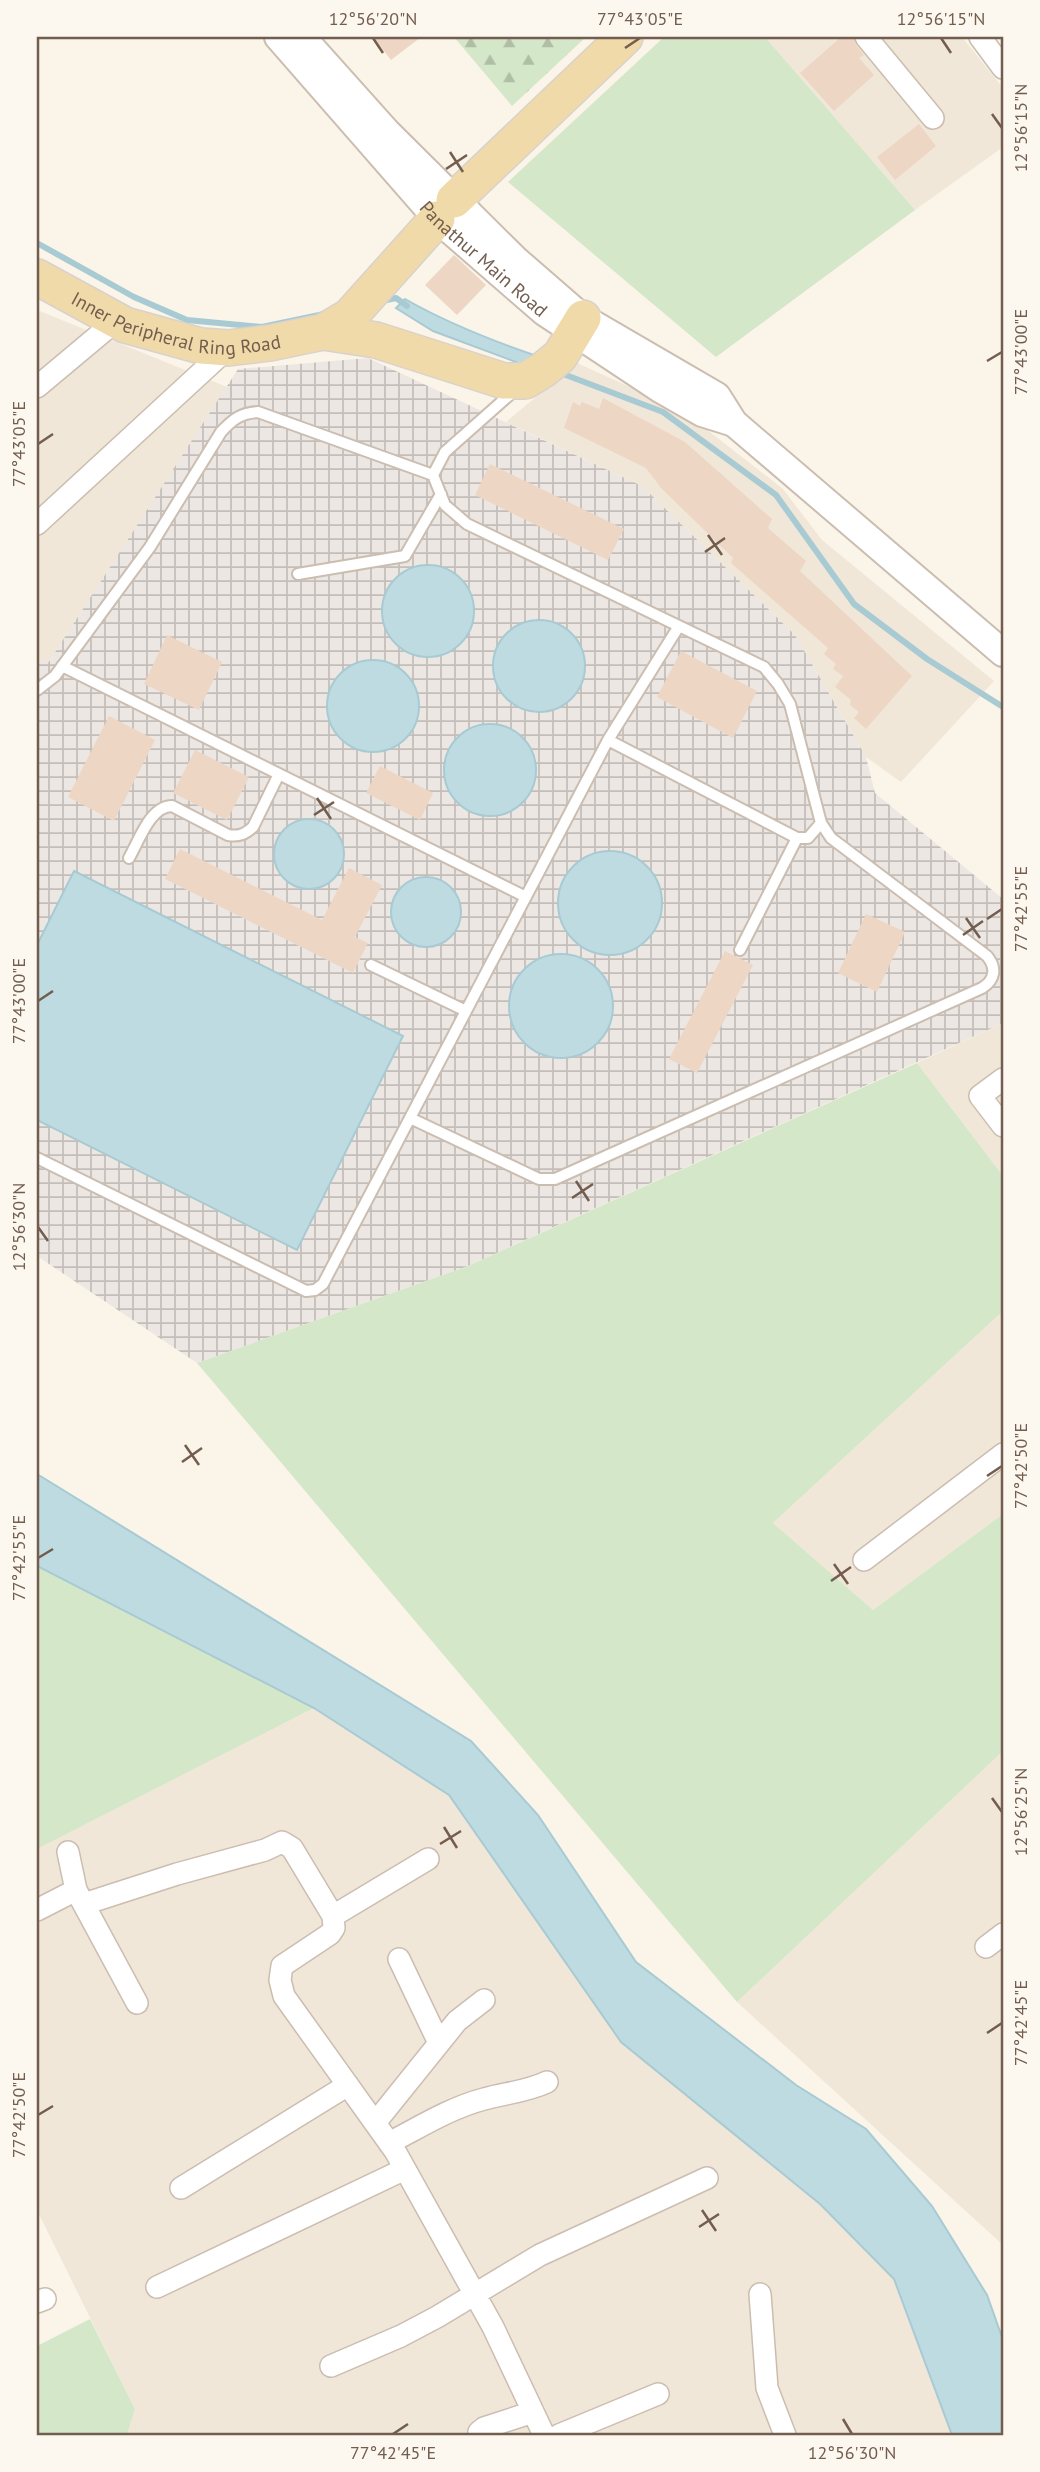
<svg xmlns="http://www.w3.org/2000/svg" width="1040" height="2472" viewBox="0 0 1040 2472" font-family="'PT Sans',sans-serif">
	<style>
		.residential { fill: #f1e7d8 }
		.industrial { fill: url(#industrial-grid) }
		.grass { fill: #d4e7c9 }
		.forest { fill: url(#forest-firs) }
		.water { fill: #bfdbe2; stroke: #a7cad3; stroke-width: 2 }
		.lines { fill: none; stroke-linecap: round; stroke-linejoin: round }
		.stream { stroke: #a7cad3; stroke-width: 6 }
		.building { fill: #edd6c4 }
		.service-casing { stroke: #cbbdb0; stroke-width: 14 }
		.minor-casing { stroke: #cbbdb0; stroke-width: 24 }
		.tertiary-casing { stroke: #cbbdb0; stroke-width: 30 }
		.primary-casing { stroke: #d8d2ce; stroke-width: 38 }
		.service { stroke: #fff; stroke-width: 10 }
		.minor { stroke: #fff; stroke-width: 21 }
		.tertiary { stroke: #fff; stroke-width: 26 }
		.primary { stroke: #f1daa9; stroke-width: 35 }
		.ticks { fill: none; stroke: #725d4f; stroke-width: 2.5 }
		.labels { text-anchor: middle; stroke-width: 5; stroke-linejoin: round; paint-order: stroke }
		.street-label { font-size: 19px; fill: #725d4f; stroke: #fdf8ef }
		.neatline { fill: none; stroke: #725d4f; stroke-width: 2.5 }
		.ticks-label { font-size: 18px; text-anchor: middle; fill: #725d4f }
	</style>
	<defs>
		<pattern id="industrial-grid" width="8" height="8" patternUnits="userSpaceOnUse" patternTransform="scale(1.75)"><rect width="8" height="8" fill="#ece7e2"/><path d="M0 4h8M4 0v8" fill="none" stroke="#c4beba"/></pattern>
		<pattern id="forest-firs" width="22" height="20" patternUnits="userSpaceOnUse" patternTransform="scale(1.75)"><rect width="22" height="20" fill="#d4e7c9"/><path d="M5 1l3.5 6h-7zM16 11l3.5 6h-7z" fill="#b0bea6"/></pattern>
	</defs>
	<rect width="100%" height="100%" fill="#faf4e9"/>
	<!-- residential -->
	<path class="residential" d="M765,37H962L1003,88V147L915,210Z
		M37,310L227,387L48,663L37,658Z
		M577,363L683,411L783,489L822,540L994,681L901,782L866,757L795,635L642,486L506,422Z
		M1003,1023V1176L917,1063Z
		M1003,1311V1514L873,1610L773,1523Z
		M314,1708L449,1795L621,2042L820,2204L894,2279L952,2435H127L135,2409L37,2210V1849Z
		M1003,1751V2245L737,2002Z"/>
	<!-- industrial -->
	<path class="industrial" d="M368,358L642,486L795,635L866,757L875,793L1003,899V1023L468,1266L197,1363L37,1256V658L48,663L238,369Z"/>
	<!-- grass -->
	<path class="grass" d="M664,37H765L915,210L716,357L508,182Z
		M917,1063L1003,1176V1311L773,1523L873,1610L1003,1514V1751L737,2002L197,1363L468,1266Z
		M37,1566L314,1708L37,1849Z
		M90,2319L135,2409L127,2435H37V2346Z"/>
	<!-- forest -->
	<path class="forest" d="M454,37H586L512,106Z"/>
	<!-- water -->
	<path class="water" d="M405,299C449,324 495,342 543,358L532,368L433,331L396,308Z
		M382 611a46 46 0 1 1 92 0a46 46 0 1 1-92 0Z
		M493 666a46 46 0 1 1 92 0a46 46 0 1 1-92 0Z
		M327 706a46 46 0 1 1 92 0a46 46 0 1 1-92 0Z
		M444 770a46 46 0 1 1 92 0a46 46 0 1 1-92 0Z
		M274 854a35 35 0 1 1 70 0a35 35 0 1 1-70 0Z
		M558 903a52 52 0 1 1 104 0a52 52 0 1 1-104 0Z
		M74,871L403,1036L297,1250L37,1120V945Z
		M391 912a35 35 0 1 1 70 0a35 35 0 1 1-70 0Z
		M509 1006a52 52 0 1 1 104 0a52 52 0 1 1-104 0Z
		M37,1474L471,1741L538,1815L636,1962L796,2085L866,2129L932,2206L987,2295L1003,2340V2435H952L894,2279L820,2204L621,2042L449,1795L314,1708L37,1566Z"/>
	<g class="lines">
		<!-- stream -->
		<path class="stream" d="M37,243L134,297L187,320L262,327L324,314
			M382,301L396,298L407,306
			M558,372L663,412L776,495L854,604L927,659L1003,707"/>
	</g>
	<!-- building -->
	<path class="building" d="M373,37H421L391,60Z
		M841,37H853L856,45L864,55L859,58L874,75L834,111L800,73Z
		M919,124L936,146L895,180L877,157Z
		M454,255L486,285L457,315L425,285Z
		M603,398L685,442L772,519L768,528L806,561L800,571L912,676L866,729L854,718L859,712L850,705L851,700L835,687L843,676L833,669L836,664L824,654L828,648L731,563L733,558L661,488L646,468L564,428L573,402L580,406L582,402L599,409Z
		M490,464L624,529L608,560L475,495Z
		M167,635L222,662L199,710L144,684Z
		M681,651L757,691L733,738L657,697Z
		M109,716L155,740L114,821L68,797Z
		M195,750L249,777L227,820L173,793Z
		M380,766L433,793L420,820L366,793Z
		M180,849L322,920L349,868L382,885L355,937L368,943L353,973L165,879Z
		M866,914L905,932L877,992L838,973Z
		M725,951L753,965L697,1073L669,1059Z"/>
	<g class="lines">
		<defs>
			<path id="service" d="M298,574L405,556L441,494
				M62,666L526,897
				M37,690L55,676L150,547L221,432C233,419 241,413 258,412L433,475
				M608,740L797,838H808L821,823
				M129,858C139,841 150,806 172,806L228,835C239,837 245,834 253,827L279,774
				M740,950L797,838
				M371,965L466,1011
				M410,1118L539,1179H555L982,988C995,980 997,968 987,956L831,838L821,823L790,704L778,684L764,667L467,524L445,505L433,475L445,452L515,390
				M37,1158L306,1291L315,1290L323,1284L608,740L679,626"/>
			<path id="minor" d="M866,37L933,118
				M980,37L1003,68
				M37,387L117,320
				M37,524L228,348
				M1003,1079L980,1096L1003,1126
				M864,1560L1003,1454
				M68,1852L76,1890L137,2003
				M84,1904L177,1874L265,1850L282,1842L292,1848L333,1916L334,1928L330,1934L282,1966L280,1980L284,1996L395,2151L493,2327L544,2435
				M37,1910L76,1890
				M333,1916L428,1859
				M986,1947L1003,1934
				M399,1959L439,2043
				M375,2123L457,2021L484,2000
				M389,2143C420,2127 450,2108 484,2099C505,2093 526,2092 547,2082
				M181,2188L348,2085
				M157,2287L405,2169
				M760,2294L767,2388L785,2435
				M37,2302L45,2299
				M331,2366L401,2336L437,2317L540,2255L707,2178
				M479,2435V2432L484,2428L533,2412
				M559,2435L658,2394"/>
			<g id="tertiary">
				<path id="s1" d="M278,37L437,219L544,312L660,389L702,413L734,423"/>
				<path d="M302,37L387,132L515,259L583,318L717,396L734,423L1003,653"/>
			</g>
			<g id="primary">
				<path d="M454,200L625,37"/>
				<path id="s2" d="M37,277L125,325L201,346L228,348L270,343L323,332L350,316L437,219"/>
				<path d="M323,332L376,340L504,381H525L543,370L560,356L583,318"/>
			</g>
		</defs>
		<!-- service casing -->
		<use href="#service" class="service-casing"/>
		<!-- minor casing -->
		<use href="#minor" class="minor-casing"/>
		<!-- tertiary casing -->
		<use href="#tertiary" class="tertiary-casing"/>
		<!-- primary casing -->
		<use href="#primary" class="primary-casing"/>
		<!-- service -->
		<use href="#service" class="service"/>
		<!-- minor -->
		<use href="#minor" class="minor"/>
		<!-- tertiary -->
		<use href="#tertiary" class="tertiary"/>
		<!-- primary -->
		<use href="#primary" class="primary"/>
	</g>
	<!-- ticks -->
	<path class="ticks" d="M373,38L383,53M941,38L951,53M625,48L640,38M992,114L1002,128M450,152L463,172M446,169L467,155M987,361L1002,352M38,444L53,434M708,535L722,555M705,552L725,538M317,798L331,819M314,815L334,802M966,918L980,938M987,919L1002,909M963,935L983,921M38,1001L53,991M576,1181L589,1201M572,1198L593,1184M38,1227L48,1241M185,1445L199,1465M182,1462L202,1448M987,1476L1002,1466M38,1558L53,1549M834,1564L848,1584M831,1581L851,1567M992,1798L1002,1812M444,1827L457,1848M440,1844L461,1831M987,2033L1002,2023M38,2115L53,2106M702,2210L716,2231M699,2227L719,2214M843,2419L852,2434M393,2434L408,2424"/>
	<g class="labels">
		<!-- street labels -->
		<g class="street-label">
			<text dy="7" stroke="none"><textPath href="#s1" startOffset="303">Panathur Main Road</textPath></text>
			<text dy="7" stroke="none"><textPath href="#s2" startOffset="150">Inner Peripheral Ring Road</textPath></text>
		</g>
	</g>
	<!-- border -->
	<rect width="1040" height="2472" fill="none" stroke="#fdf8ef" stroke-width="77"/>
	<rect x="38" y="38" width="964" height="2396" class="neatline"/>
	<g class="ticks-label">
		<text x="373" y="25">12°56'20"N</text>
		<text x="640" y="25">77°43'05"E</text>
		<text x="941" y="25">12°56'15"N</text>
		<text transform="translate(1021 128) rotate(-90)" y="6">12°56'15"N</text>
		<text transform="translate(1021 352) rotate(-90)" y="6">77°43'00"E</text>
		<text transform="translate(19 444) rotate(-90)" y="6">77°43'05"E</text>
		<text transform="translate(1021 909) rotate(-90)" y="6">77°42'55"E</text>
		<text transform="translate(19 1001) rotate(-90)" y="6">77°43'00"E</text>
		<text transform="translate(19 1227) rotate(-90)" y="6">12°56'30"N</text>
		<text transform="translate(1021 1466) rotate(-90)" y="6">77°42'50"E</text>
		<text transform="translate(19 1558) rotate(-90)" y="6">77°42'55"E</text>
		<text transform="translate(1021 1812) rotate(-90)" y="6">12°56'25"N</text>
		<text transform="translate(1021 2023) rotate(-90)" y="6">77°42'45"E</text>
		<text transform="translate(19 2115) rotate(-90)" y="6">77°42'50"E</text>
		<text x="393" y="2459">77°42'45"E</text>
		<text x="852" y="2459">12°56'30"N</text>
	</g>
</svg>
